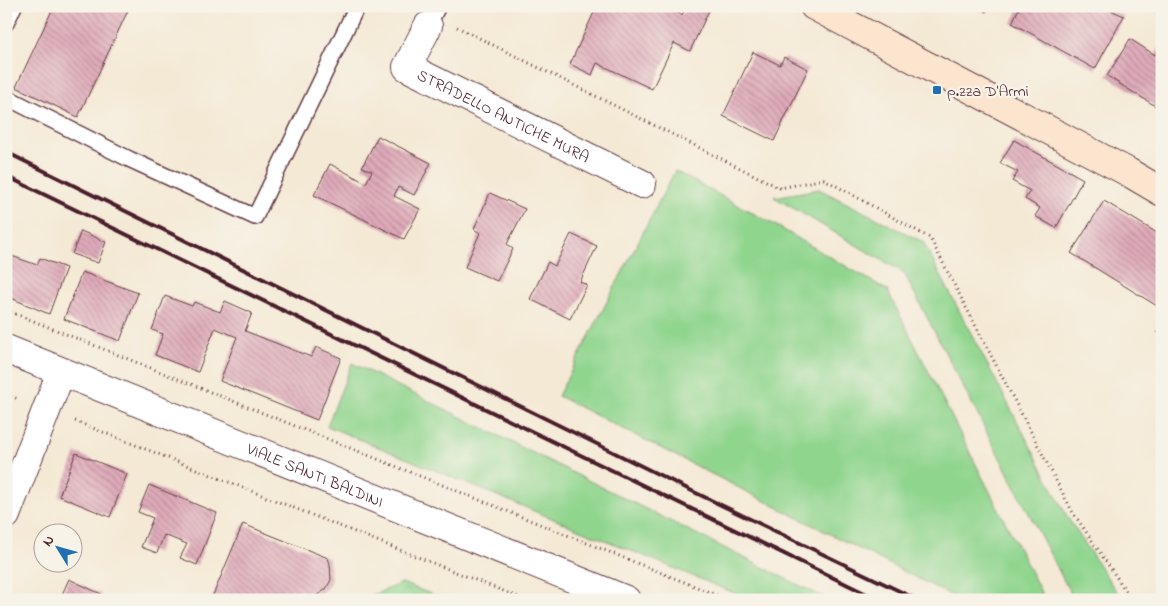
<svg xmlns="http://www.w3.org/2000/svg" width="1168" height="606" viewBox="0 0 1168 606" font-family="'Indie Flower',sans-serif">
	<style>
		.green { fill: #90d58e; stroke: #6d7a5c }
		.park { fill: url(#park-crowns); stroke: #6d7a5c }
		.building { fill: url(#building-back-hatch) }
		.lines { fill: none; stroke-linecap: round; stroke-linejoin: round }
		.lane-casing { stroke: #643d44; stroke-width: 18 }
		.street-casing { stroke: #643d44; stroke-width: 30 }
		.secondary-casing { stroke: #643d44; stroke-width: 30 }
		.path { stroke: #643d44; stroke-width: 3; stroke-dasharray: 1 4; stroke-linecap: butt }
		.lane { stroke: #fff; stroke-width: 15 }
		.street { stroke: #fff; stroke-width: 28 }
		.secondary { stroke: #fce5cf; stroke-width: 28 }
		.rail { stroke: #4a1f2b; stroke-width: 4 }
		.poi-dot { fill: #1f6fb2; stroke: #f7f3e8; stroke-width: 2 }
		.labels { text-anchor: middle; stroke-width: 4.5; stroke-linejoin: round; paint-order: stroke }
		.poi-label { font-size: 16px; fill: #4a1f2b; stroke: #f7f3e8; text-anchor: start }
		.street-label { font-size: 16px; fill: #4a1f2b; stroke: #f7f3e8 }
	</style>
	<defs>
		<pattern id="park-crowns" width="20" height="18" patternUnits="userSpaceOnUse" patternTransform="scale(1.25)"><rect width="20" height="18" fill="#90d58e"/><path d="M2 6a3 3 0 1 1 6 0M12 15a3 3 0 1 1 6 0" fill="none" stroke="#7eb67b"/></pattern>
		<pattern id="building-back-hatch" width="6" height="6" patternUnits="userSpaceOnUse" patternTransform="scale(1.25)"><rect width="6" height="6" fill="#dfabba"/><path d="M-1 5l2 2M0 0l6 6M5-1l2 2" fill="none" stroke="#b78b97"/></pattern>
	</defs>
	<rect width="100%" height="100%" fill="#f7f3e8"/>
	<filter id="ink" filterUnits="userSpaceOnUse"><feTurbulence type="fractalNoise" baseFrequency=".02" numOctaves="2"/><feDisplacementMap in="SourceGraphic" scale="10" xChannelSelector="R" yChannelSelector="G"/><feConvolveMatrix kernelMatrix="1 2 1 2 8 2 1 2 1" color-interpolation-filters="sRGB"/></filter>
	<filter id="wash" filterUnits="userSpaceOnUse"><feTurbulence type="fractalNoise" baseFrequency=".0096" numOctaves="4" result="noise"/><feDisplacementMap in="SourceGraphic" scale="20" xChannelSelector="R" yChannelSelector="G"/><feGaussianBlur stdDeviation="1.12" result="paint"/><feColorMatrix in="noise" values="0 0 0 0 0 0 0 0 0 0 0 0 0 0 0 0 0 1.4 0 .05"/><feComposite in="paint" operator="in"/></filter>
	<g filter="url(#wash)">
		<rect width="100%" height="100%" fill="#f4e9d5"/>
		<!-- green -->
		<path class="green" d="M675,171L775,225L887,290L1045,600H960L558,396Z
			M819,189L923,242L1068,518L1122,600H1074L904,273L774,197Z
			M352,363L829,600H751L327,426Z"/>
		<!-- park -->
		<path class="park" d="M402,583L447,600H360Z"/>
		<g id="blocks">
			<!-- building -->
			<path class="building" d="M54,6H130L78,117L16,87Z
				M597,6H664L682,15L686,6H711L690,51L674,43L652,89L597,63L592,75L570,64Z
				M976,6H989L986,12Z
				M1020,6H1107L1106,8L1124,16L1095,69L1012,23Z
				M1130,39L1155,55L1162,45V110L1107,76Z
				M753,52L780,65L784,57L808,69L774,141L723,116Z
				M378,136L431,163L414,195L398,187L394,196L420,209L404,239L314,195L330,164L366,183L372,171L362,167Z
				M1014,140L1083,179L1056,228L1035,216L1040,208L1025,199L1030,191L1012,181L1018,172L1000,163Z
				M490,193L525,209L507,244L513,249L497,281L465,267L480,233L474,229Z
				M1104,201L1162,236V309L1071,253Z
				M81,231L106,242L98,263L72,254Z
				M571,234L597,246L580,282L587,285L570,319L530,299L548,262L555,266Z
				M6,254L37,265L40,258L66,268L49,314L6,296Z
				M82,272L138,293L120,341L64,319Z
				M165,296L192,306L194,302L220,312L225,301L252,313L245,331L311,357L316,347L341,358L317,420L220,381L237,337L215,328L198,372L155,355L163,334L152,330Z
				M1162,323V335L1157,332Z
				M76,453L127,474L110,517L59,496Z
				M149,485L217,513L197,565L180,558L187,544L164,535L157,553L141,547L153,518L138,512Z
				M243,524L328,558L330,564L331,580L326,589L315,597L305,599H302V596L289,600H211Z
				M69,579L101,594L99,598L103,600L60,599Z"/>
		</g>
	</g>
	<g filter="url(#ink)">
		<use href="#blocks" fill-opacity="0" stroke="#643d44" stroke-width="1"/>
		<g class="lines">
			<defs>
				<path id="lane" d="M6,23L14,6
					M428,26L438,6
					M6,97L129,159L255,217L357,6"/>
				<g id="street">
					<path id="s1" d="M428,26L407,67L642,184"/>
					<path id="s2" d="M6,349L626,600"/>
					<path d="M6,515L61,372"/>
				</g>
				<path id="secondary" d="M814,6L1128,172L1162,192"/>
			</defs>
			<!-- lane casing -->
			<use href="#lane" class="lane-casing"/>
			<!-- street casing -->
			<use href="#street" class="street-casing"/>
			<!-- secondary casing -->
			<use href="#secondary" class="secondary-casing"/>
			<!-- path -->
			<path class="path" d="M390,6L402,12
				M457,27L780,188L824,179L930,238L1072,511L1132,600
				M6,310L729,600
				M6,394L18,399
				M75,421L526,600"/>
			<!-- lane -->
			<use href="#lane" class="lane"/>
			<!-- street -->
			<use href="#street" class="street"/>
			<!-- secondary -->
			<use href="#secondary" class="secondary"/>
			<!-- rail -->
			<path class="rail" d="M6,152L694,492L918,600
				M6,176L879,600"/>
		</g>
	</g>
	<!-- markers -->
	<rect class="poi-dot" x="932" y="85" width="10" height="10" rx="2.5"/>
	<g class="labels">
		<!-- poi labels -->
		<g class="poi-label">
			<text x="947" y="96">p.zza D'Armi</text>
		</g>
		<!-- street labels -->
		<g class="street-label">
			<text dy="6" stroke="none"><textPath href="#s1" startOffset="154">STRADELLO ANTICHE MURA</textPath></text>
			<text dy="6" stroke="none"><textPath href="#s2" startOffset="334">VIALE SANTI BALDINI</textPath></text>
		</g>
	</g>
	<!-- margin -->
	<rect width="1168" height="606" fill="none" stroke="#f7f3e8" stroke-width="25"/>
	<!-- north arrow -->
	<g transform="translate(58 548) rotate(307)"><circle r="24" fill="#f7f3e8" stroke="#b29e9c"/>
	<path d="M0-4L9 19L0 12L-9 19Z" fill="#1f6fb2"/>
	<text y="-8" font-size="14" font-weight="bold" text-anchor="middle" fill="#4a1f2b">N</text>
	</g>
</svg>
